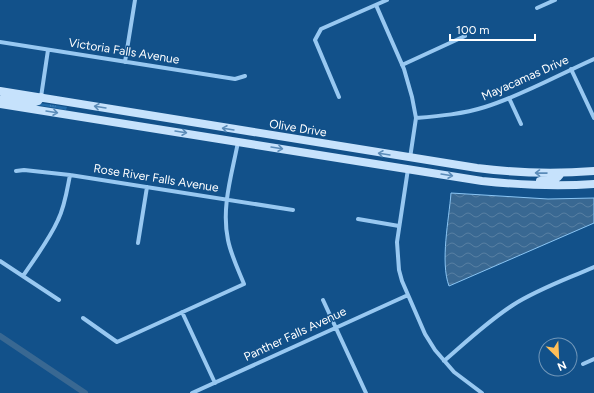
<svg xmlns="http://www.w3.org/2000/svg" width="594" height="393" viewBox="0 0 594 393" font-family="Figtree,sans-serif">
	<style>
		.grass { fill: url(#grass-tufts) }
		.water { fill: url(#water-waves); stroke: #8ac5f4 }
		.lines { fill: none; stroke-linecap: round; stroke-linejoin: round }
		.canal { stroke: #396892; stroke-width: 6 }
		.street { stroke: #98c8f1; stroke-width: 4 }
		.secondary { stroke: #c6e2fc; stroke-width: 8 }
		.oneway { stroke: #5a8bb8 }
		.labels { text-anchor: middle; stroke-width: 3; stroke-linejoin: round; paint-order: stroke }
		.street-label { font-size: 12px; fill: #fff; stroke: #12518a }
	</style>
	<defs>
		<pattern id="grass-tufts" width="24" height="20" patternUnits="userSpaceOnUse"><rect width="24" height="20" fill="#216aa8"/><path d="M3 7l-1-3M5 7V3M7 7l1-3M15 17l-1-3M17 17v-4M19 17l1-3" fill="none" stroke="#4280b5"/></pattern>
		<pattern id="water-waves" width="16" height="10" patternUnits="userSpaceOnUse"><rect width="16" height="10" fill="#396892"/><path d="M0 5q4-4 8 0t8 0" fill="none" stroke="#577fa2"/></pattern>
	</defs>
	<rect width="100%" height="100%" fill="#12518a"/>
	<!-- grass -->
	<path class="grass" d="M39,103L67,107L66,110L38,105Z"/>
	<!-- water -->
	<path class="water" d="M451,193L548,199L594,198V223L449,286C440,262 449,219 451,193Z"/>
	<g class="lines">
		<!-- canal -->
		<path class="canal" d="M0,336L85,393"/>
		<!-- street -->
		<path class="street" d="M376,5L404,69L412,97L416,118L410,158
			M537,8L555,0
			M0,42L235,79L245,76
			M125,62L135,0
			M402,65L465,36
			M571,69L594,118
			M41,97L48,50
			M339,97L315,40L321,29L387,0
			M509,98L521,124
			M416,118C440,116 463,114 485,107C523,95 558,75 594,59
			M408,169L397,242L399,270L402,281L425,334L435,350L454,372L482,393
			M16,171L24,170L70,175L293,210
			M358,219L399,226
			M138,243L147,187
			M0,261L59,300
			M23,276C35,258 49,240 58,220C65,206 67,190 70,175
			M323,300L366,393
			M182,312L215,383
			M83,318L117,342L244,284C238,269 231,255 228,240C221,207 232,174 238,142
			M444,361C466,342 488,321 513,305C538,289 567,279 594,267
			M583,364L594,359
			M192,393L408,295"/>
		<!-- secondary -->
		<path class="secondary" d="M0,91L477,168C516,173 555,174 594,171
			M2,99L34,102L38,101L41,97
			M0,104L482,181C520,185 556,187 594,184
			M540,181C549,180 557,181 561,173"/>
	</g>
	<!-- one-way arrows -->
	<defs><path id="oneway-shaft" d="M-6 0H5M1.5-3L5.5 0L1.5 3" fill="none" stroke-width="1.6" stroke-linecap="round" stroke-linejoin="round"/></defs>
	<g class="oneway">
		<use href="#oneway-shaft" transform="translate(100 107) rotate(-171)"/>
		<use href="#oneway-shaft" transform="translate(52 112) rotate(9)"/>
		<use href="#oneway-shaft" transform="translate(228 129) rotate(-171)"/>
		<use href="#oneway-shaft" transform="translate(181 132) rotate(9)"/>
		<use href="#oneway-shaft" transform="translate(277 148) rotate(9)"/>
		<use href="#oneway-shaft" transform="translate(384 154) rotate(-171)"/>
		<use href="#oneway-shaft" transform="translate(541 173) rotate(-179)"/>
		<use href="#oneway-shaft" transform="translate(447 175) rotate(9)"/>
	</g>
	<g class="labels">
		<!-- street labels -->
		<g class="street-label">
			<text transform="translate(124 51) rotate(9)" y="4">Victoria Falls Avenue</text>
			<text transform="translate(525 78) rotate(-24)" y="4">Mayacamas Drive</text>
			<text transform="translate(298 128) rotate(9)" y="4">Olive Drive</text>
			<text transform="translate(156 178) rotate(9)" y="4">Rose River Falls Avenue</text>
			<text transform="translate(295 334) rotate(-25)" y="4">Panther Falls Avenue</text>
		</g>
	</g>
	<!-- north arrow -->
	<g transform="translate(558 357) rotate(156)"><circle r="19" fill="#12518a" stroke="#7197b9"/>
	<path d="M0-3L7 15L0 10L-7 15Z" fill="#ffbf58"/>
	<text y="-6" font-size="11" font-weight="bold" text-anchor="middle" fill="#ffffff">N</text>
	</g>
	<!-- scale -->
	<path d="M450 34v6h85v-6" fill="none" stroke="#ffffff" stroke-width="2"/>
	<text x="456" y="34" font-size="12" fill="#ffffff" stroke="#12518a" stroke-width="3" paint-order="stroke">100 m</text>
</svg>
